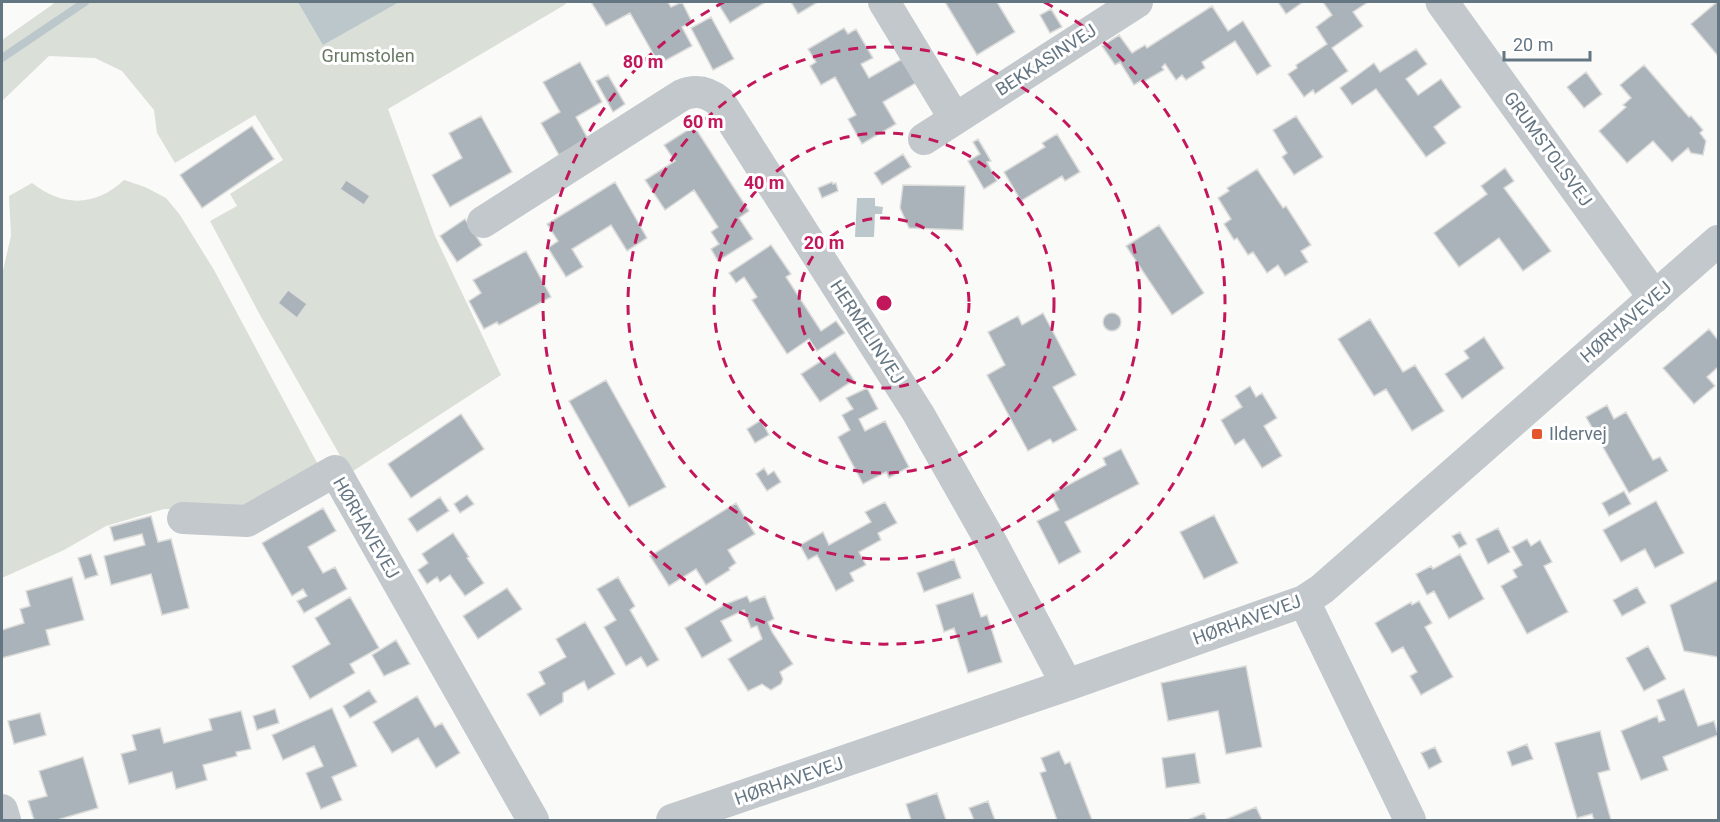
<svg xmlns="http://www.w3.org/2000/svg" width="1720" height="822" viewBox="0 0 1720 822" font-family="Roboto,sans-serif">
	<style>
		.green { fill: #dadfd7 }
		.water { fill: #bbc7cb }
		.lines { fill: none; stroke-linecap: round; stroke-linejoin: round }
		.stream { stroke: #bbc7cb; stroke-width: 8 }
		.building { fill: #aab3b9; stroke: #dcdcda; stroke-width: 1.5 }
		.minor { stroke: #c3c8cc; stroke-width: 32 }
		.tertiary { stroke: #c3c8cc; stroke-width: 33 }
		.ring { fill: none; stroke: #c2185b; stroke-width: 3; stroke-dasharray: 10 8 }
		.poi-dot { fill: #e4572e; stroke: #fff; stroke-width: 2 }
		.labels { text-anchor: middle; stroke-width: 6; stroke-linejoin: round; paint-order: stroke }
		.park-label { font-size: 18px; fill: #687a64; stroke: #fff }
		.street-label { font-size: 18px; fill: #657683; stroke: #fff }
		.poi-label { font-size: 18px; fill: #657683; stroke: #fff; text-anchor: start }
		.centre { fill: #c2185b; stroke: #fff; stroke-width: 3 }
		.ring-label { font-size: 18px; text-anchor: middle; font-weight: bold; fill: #c2185b; stroke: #fff; stroke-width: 6; stroke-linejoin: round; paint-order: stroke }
	</style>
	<rect width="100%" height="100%" fill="#fafaf8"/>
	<!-- green -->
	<path class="green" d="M56,2H565L566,4L388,109L435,236L501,375L350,473L260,315L210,221L237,206L230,194L283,160L255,115L175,163L157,133L154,110L122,71L95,58L49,56L2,101V40Z
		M124,180L145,187L166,198L180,215L214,270L322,472L245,510L164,509L106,526L64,550L2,578V275L11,236L9,196L32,183C63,207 95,207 124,180Z"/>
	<!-- water -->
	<path class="water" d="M298,2H399L323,45Z
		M857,198H875V206L883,207L882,214H875L874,237H855Z"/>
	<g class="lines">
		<!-- stream -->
		<path class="stream" d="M2,58L85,2"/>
	</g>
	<!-- building -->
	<path class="building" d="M591,2H668L671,7L682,2L692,22L682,27L692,46L659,64L630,13L606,26Z
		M717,2H766L730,23Z
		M791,2H818L798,14Z
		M945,2H997L1015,32L977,55Z
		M1278,2H1303L1286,14Z
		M1323,2H1368L1353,12L1363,26L1332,48L1348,71L1315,94L1313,90L1304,97L1288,74L1297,68L1296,65L1327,44L1316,27L1332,15Z
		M1717,2H1718V56L1691,24Z
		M1212,6L1228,31L1243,21L1271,66L1257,75L1235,41L1202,62L1205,68L1186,80L1182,75L1176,80L1165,64L1162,67L1164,70L1143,82L1142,80L1134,85L1120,62L1115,65L1102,46L1119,35L1132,53L1145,45L1147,48Z
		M1051,9L1062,27L1050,33L1040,15Z
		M711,17L734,59L713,70L691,28Z
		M844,28L848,34L856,29L873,58L861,64L869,78L902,59L916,83L883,102L896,124L862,144L848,119L856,115L835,77L821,85L810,66L816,62L808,49Z
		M1416,49L1427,64L1406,79L1418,95L1441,79L1461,107L1434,127L1446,143L1426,157L1376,89L1352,105L1340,88L1374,63L1380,72Z
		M580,62L602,102L576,117L588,139L559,155L541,123L560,112L543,82Z
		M1644,65L1689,117L1691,116L1703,130L1700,133L1706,141L1703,155L1691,153L1688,148L1672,162L1653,141L1627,163L1599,131L1626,107L1623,105L1631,98L1620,85Z
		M1586,72L1602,94L1584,108L1567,87Z
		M608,75L625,104L613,112L596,81Z
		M481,116L512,172L450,207L432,175L462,158L449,133Z
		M1296,116L1323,157L1294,175L1282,157L1287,153L1273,130Z
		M252,126L274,159L202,208L180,175Z
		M694,126L749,211L739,218L753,239L718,261L711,249L719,244L711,232L718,227L694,190L665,210L645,180L675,161L664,145Z
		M1057,134L1080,172L1065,181L1062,176L1021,201L1004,172L1045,147L1042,143Z
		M978,139L991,161L987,162L997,181L984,189L968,161L980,154L973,142Z
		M903,154L911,167L882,185L874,173Z
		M1505,168L1514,181L1504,188L1551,251L1523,271L1499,238L1459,267L1434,233L1487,194L1481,186Z
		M1257,169L1283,208L1286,206L1311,245L1301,251L1308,262L1285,276L1278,265L1267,273L1253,252L1248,255L1237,238L1234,240L1224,224L1231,219L1218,198L1229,191L1227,188Z
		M346,180L370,196L364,205L340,189Z
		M615,182L647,238L627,251L611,225L572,249L583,267L566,277L548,248L558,241L547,224Z
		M832,182L833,184L836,183L838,191L822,198L818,188Z
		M903,185L965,186L963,230L909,228L900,208Z
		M465,219L482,245L457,262L440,236Z
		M1159,225L1204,293L1172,315L1126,246Z
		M771,245L791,274L786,277L821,331L836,321L845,333L817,351L809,339L787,354L752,300L757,297L744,277L736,283L729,273Z
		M526,251L551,297L499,325L497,322L484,329L469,301L481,293L473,280Z
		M288,290L307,304L297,318L278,303Z
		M1103 322a9 9 0 1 1 18 0a9 9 0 1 1-18 0Z
		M1043,313L1076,375L1053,387L1077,430L1053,443L1050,439L1028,451L987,375L1005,365L988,332L1018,316L1022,325Z
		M1370,319L1403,372L1415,365L1444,411L1412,431L1386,389L1374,396L1338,339Z
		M1709,329L1718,340V367L1707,377L1715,386L1694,404L1663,368Z
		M1484,337L1504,368L1462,399L1445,374L1469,358L1464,351Z
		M835,352L854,380L820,402L801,374Z
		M606,380L666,487L629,507L569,401Z
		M1250,386L1256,397L1262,393L1277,418L1264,426L1282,456L1262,468L1244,439L1235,445L1221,420L1242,407L1235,396Z
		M867,388L878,409L859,419L865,431L885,421L909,467L889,478L886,472L863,484L838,437L850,430L842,415L853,409L846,398Z
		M1607,405L1614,419L1626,412L1653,460L1660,457L1668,471L1629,493L1586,417Z
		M461,414L484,449L411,498L388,464Z
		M761,420L769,435L755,443L747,429Z
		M1121,449L1139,484L1065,522L1081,552L1059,564L1037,521L1059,510L1051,494L1106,465L1103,458Z
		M764,468L768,475L774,471L781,482L767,491L756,474Z
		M1624,491L1631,504L1609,516L1602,503Z
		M467,495L474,504L460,513L454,504Z
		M440,497L449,511L417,532L408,519Z
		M1656,501L1684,553L1655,568L1645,549L1621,562L1603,530Z
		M885,502L897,523L878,533L881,540L859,552L866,565L850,573L854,581L836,591L817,555L808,560L800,545L823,532L829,545L871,522L865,512Z
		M736,503L755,534L728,550L736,563L729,568L730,570L706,585L696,569L669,586L650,556Z
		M323,508L336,531L308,547L323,573L335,567L347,589L304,613L297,601L307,596L303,589L292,596L262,543Z
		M1214,515L1238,563L1204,579L1180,532Z
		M151,516L158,542L171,539L189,608L162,615L151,574L111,585L104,556L145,545L142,534L114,541L110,527Z
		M1498,528L1510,552L1488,564L1476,539Z
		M1460,532L1467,544L1459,548L1452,536Z
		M453,533L469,557L467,558L484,583L465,596L450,575L440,582L437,577L427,584L418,570L428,563L422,554Z
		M1527,539L1531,546L1540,540L1552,562L1544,566L1568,612L1527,634L1501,586L1517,577L1513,570L1522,565L1512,547Z
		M91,554L98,575L85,579L78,558Z
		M1460,554L1484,599L1449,619L1434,591L1427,595L1416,574L1431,566L1433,569Z
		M954,559L961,578L924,592L917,573Z
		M72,577L84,620L46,630L50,645L2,658V630L24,623L20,609L30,606L26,591Z
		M618,577L635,606L630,610L659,660L647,667L641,657L626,666L604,627L616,620L597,589Z
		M1718,580V657L1684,651L1670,605Z
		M1637,587L1646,603L1622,616L1613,600Z
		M507,588L522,609L478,639L463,616Z
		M973,593L981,617L987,615L1002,662L968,673L954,628L944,632L936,605Z
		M747,596L750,602L765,596L774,619L768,622L772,632L793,664L780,672L783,679L781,684L771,690L762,684L748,691L728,659L762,639L757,626L751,628L744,610L721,621L732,641L702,658L685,628L726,604Z
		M350,597L379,648L350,664L355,673L310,699L292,666L330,644L315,618Z
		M1419,601L1432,623L1425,627L1453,677L1421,695L1410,676L1417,672L1403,647L1392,653L1375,623L1411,602L1412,605Z
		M585,622L615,674L588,690L584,681L563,693V702L540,716L527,694L545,684L539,672L566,657L556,639Z
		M396,640L410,664L384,676L372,655Z
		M1648,646L1666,679L1644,691L1626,658Z
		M1246,666L1262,747L1226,754L1218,711L1168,721L1161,683Z
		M1684,689L1698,726L1714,721L1718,735L1663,757L1668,770L1641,780L1621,731L1657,716L1659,722L1665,720L1657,700Z
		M369,690L377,702L350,718L343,706Z
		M417,696L435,727L442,723L460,753L436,768L418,738L392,753L373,722Z
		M332,708L357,766L332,777L342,800L321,809L306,773L323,766L314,746L283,760L272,735Z
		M275,709L279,723L257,730L253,716Z
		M241,711L251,749L236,752L237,756L203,765L207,780L176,789L172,772L129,784L121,754L136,750L132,735L160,728L164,743L212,730L209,719Z
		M40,713L46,735L14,744L8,721Z
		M1600,731L1610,770L1598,773L1611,820H1594L1592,814L1577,818L1555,743Z
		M1527,744L1533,759L1512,766L1507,752Z
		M1435,747L1442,762L1429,769L1421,753Z
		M1059,751L1065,764L1070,762L1092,820H1057L1040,773L1046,771L1041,758Z
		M1195,753L1200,783L1166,788L1162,758Z
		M83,757L98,808L57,820H34L28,801L47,796L39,771Z
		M937,793L946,820H911L906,804Z
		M988,801L995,820H974L969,808Z
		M1256,807L1262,820H1224Z
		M1204,813L1207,820H1188Z"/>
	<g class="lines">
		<!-- minor -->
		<path class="minor" d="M884,2L955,119
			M924,139L1137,2
			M483,222L682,95C697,89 708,92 720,102L918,413L990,540L1067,685
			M183,518L247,521L335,471L533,820
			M1304,601L1410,820
			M2,810L5,820
			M672,820L1067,685L1304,601L1322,589L1718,241"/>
		<!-- tertiary -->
		<path class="tertiary" d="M1442,2L1654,297"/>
	</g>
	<!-- distance rings -->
	<g class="ring">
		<circle cx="884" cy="303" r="85"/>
		<circle cx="884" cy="303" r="170"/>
		<circle cx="884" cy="303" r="256"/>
		<path d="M1044 2A341 341 0 1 1 724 2"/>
	</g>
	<!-- markers -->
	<rect class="poi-dot" x="1531" y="428" width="12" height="12" rx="3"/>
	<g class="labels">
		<!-- park labels -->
		<g class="park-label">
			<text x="368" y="62">Grumstolen</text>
		</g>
		<!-- street labels -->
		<g class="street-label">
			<text transform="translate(1046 60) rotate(-33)" y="6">BEKKASINVEJ</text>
			<text transform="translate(1548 149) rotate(54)" y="6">GRUMSTOLSVEJ</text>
			<text transform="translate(1626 322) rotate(-41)" y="6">HØRHAVEVEJ</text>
			<text transform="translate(867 332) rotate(57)" y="6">HERMELINVEJ</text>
			<text transform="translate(366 528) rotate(60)" y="6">HØRHAVEVEJ</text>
			<text transform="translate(1247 620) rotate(-20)" y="6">HØRHAVEVEJ</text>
			<text transform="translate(789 781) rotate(-19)" y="6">HØRHAVEVEJ</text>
		</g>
		<!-- poi labels -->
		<g class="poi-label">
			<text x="1549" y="440">Ildervej</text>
		</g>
	</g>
	<circle cx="884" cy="303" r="9" class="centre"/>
	<g class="ring-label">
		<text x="643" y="68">80 m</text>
		<text x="703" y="128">60 m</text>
		<text x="764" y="189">40 m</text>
		<text x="824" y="249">20 m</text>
	</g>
	<!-- border -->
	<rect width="1720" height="822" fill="none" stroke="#657683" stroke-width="6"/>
	<!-- scale -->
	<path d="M1504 51v9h86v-9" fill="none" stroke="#657683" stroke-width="3"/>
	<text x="1513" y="51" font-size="18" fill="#657683" stroke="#ffffff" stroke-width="4.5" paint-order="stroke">20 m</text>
</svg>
